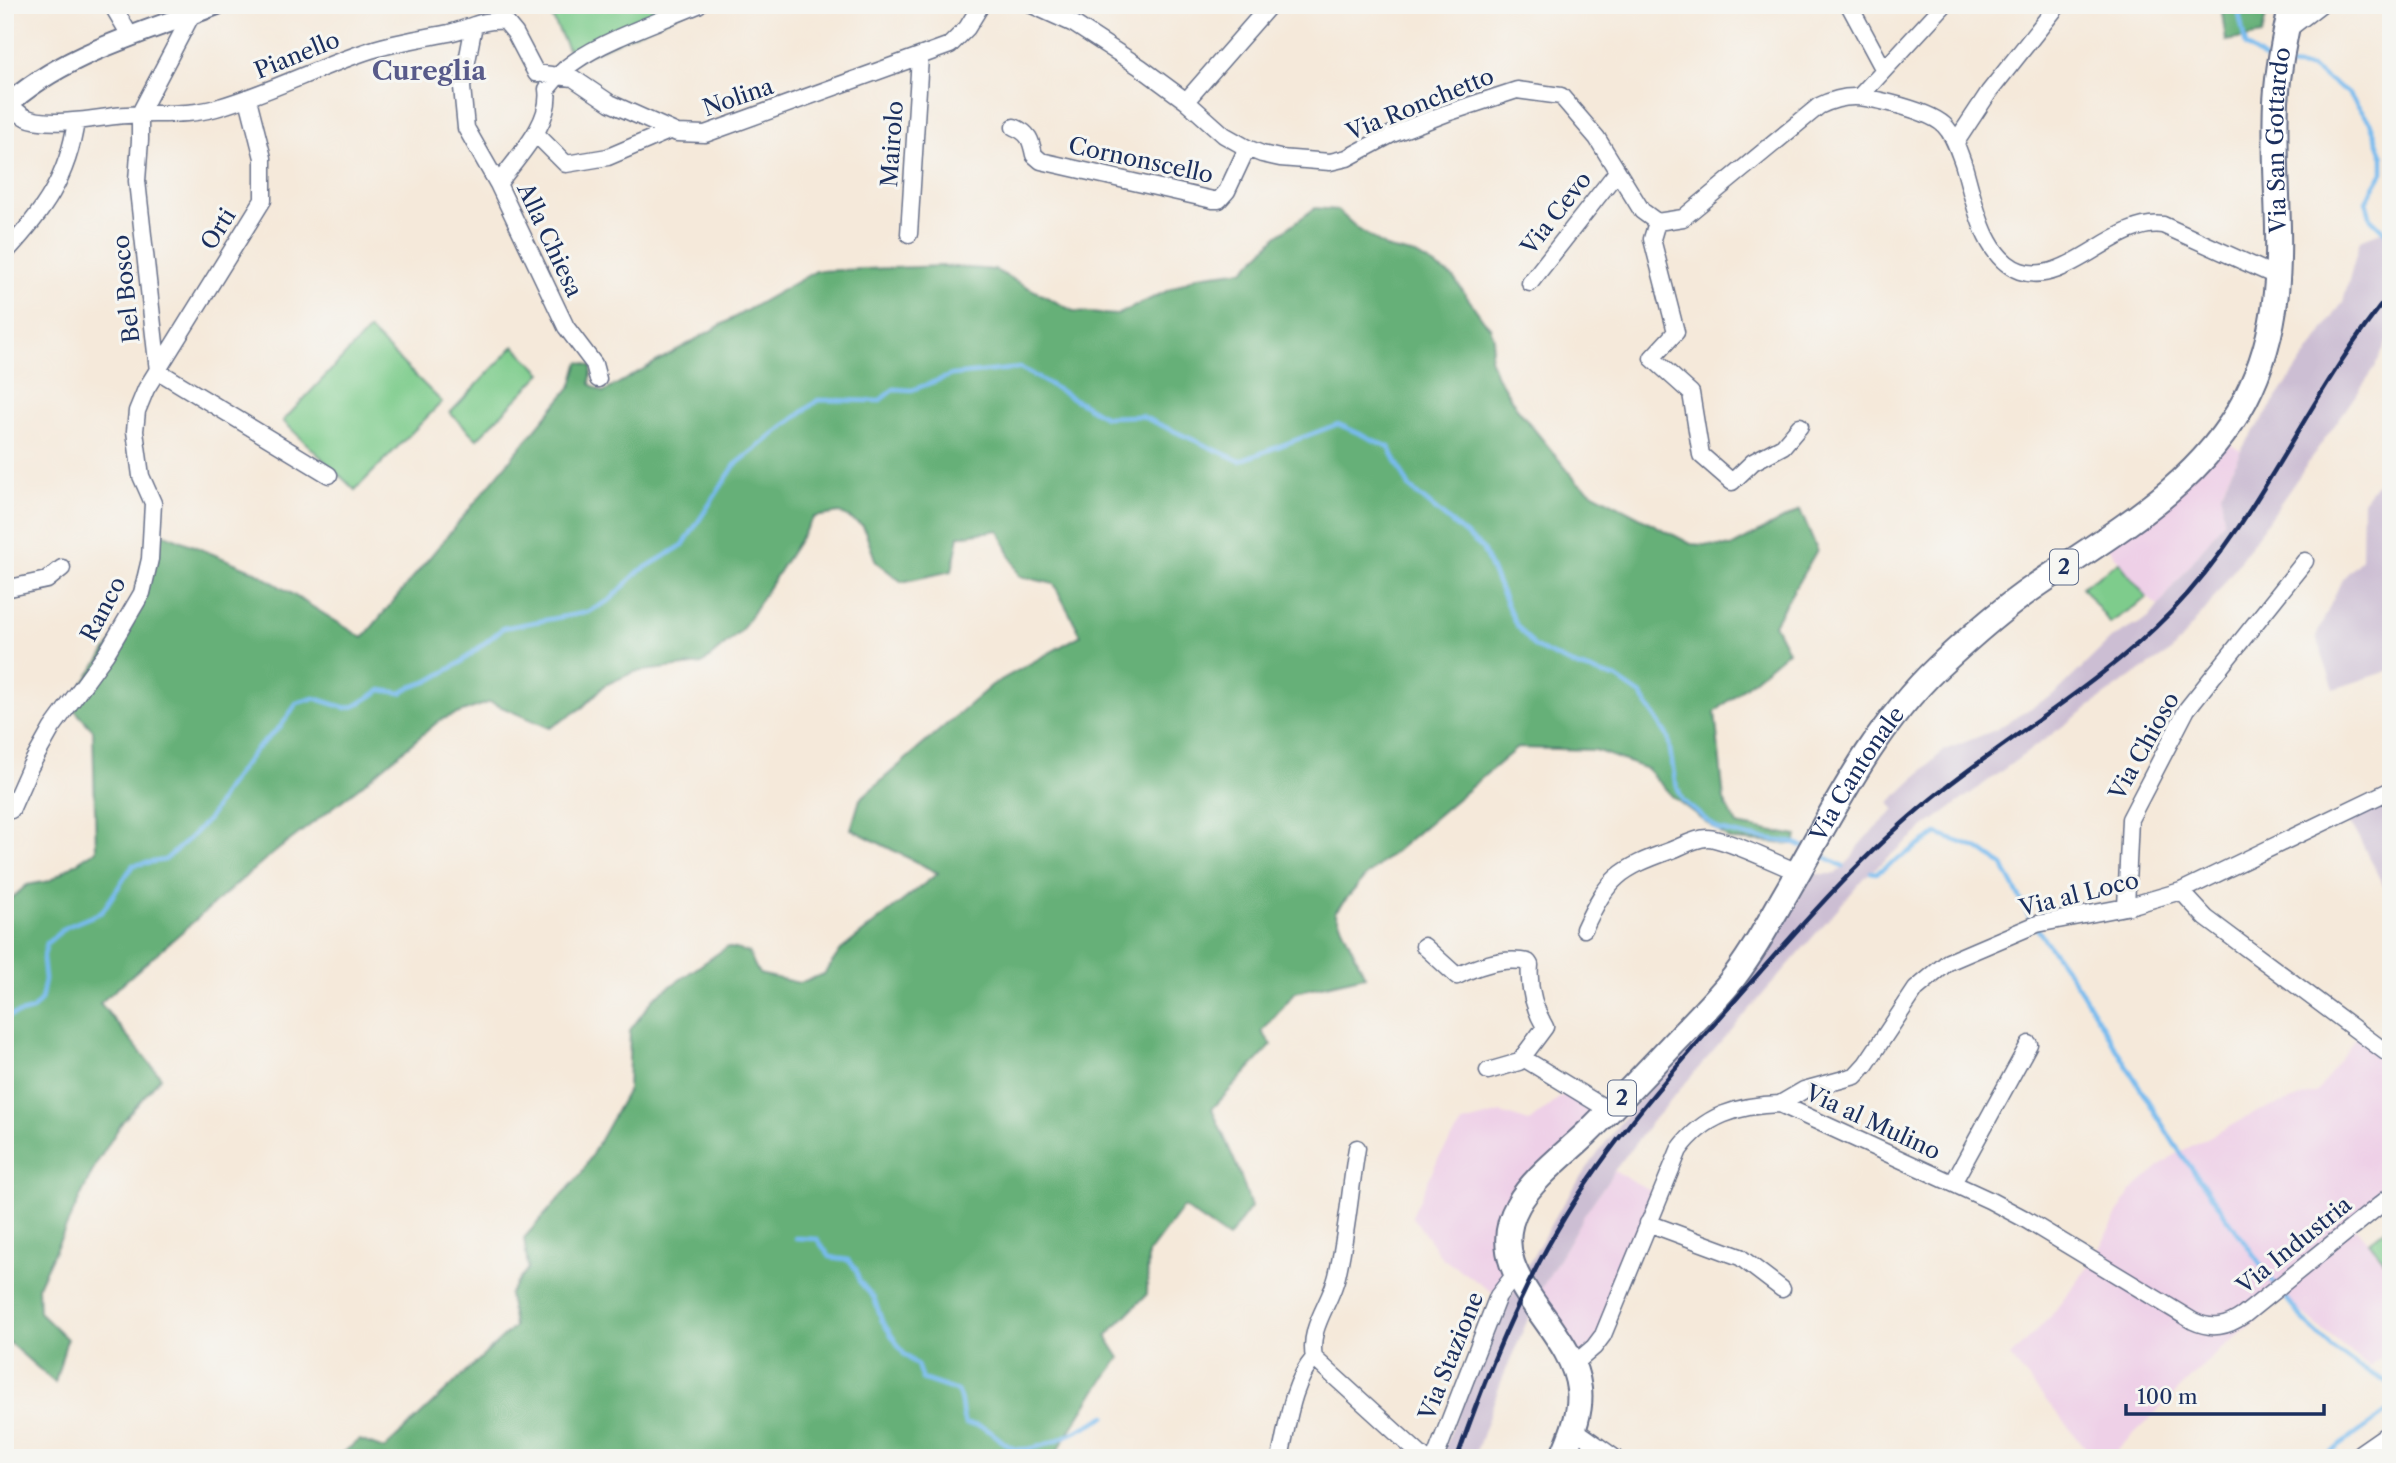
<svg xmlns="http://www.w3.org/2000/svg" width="2396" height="1463" viewBox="0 0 2396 1463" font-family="'Libre Caslon Text',serif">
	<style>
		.built { fill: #eed0e7 }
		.industrial { fill: #ccbed3 }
		.green { fill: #7ecc8c; stroke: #4c7e75; stroke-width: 2 }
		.forest { fill: #66b078; stroke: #40706b; stroke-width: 2 }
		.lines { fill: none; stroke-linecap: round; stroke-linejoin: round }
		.stream { stroke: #78bbee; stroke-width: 4.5 }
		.minor-casing { stroke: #677089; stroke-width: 19 }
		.tertiary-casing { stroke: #677089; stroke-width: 23 }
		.primary-casing { stroke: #677089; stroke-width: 28 }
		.motorway-casing { stroke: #677089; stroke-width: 33 }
		.minor { stroke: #fff; stroke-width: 16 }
		.tertiary { stroke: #fff; stroke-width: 19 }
		.primary { stroke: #fff; stroke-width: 24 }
		.motorway { stroke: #fff; stroke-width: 30 }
		.rail { stroke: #1b2f5e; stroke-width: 4.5 }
		.labels { text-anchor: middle; stroke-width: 6; stroke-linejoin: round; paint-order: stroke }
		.shield { fill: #f6f6f2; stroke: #5d6b8a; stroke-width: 2 }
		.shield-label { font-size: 21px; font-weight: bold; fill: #1b2f5e }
		.street-label { font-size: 23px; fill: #1b2f5e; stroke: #f6f6f2 }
		.quarter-label { font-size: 26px; font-weight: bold; fill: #585b8a; stroke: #f6f6f2 }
	</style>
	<rect width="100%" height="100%" fill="#f6f6f2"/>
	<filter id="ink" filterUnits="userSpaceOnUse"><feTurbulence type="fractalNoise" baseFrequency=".0143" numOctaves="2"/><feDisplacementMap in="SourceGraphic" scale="14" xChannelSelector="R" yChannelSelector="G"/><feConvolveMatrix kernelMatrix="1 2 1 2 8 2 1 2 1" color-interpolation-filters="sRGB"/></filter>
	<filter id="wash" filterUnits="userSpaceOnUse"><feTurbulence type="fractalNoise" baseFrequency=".00686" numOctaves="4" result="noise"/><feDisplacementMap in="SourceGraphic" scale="28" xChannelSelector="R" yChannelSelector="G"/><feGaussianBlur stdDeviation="1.57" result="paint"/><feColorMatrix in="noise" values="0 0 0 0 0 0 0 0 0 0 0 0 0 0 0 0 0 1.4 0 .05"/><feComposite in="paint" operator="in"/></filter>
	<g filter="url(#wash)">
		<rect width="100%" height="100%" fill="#f5e9da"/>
		<!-- built -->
		<path class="built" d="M2220,439L2241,450L2221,492L2224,521L2158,606L2147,597L2119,562L2105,541Z
			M2356,1038L2391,1056V1196L2354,1226L2391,1269V1350L2369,1367L2283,1298L2220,1350L2109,1458H2094L2010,1357L2051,1316L2093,1260L2130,1192L2172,1156L2259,1111L2317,1092Z
			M1573,1087L1604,1108L1519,1191L1506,1271L1495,1294L1442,1258L1412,1216L1438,1159L1463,1123L1501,1113L1529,1122Z
			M1614,1171L1659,1195L1603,1335L1573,1365L1539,1293L1583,1217Z"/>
		<!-- industrial -->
		<path class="industrial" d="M2391,228V333L2376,366L2209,605L2172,651L2125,681L1926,826L1867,875L1654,1119L1614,1171L1583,1217L1539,1293L1501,1382L1474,1458H1440L1503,1301L1510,1298L1555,1217L1583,1174L1619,1124L1765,952L1813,874H1836L1852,858L1858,846L1866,837L1895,810L1889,803L1943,751L1995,730L2057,692L2112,638L2149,618L2224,521L2221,493L2241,450L2343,302L2360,240Z
			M2391,465V670L2334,689L2316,637L2342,579L2362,559L2363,501Z
			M2391,790V901L2356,832L2341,813Z"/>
		<!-- green -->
		<path class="green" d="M550,5H698L574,61L547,7Z
			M369,330L442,402L355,490L283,421Z
			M514,346L542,373L477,439L450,413Z
			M2119,562L2147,598L2110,623L2082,587Z
			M2391,1224V1269L2369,1242Z"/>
		<!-- forest -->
		<path class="forest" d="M2221,5H2268L2262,35L2226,41Z
			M1315,208L1337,210L1358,229L1389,249L1416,255L1453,277L1484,321L1490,327L1494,338L1490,358L1497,376L1516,407L1577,482L1595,494L1691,544L1731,547L1800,510L1817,550L1774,624L1788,651L1715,712L1724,800L1737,825L1797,836L1795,844L1730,840L1673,797L1647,769L1595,750L1517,748L1365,877L1335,912L1365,976L1295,992L1262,1032L1272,1045L1212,1109L1239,1171L1251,1207L1228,1238L1183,1207L1148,1254L1147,1294L1106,1336L1120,1358L1093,1394L1053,1458H335L360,1440L384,1449L514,1327L509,1294L528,1268L524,1238L581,1174L628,1090L630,1030L655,997L727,947L748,952L759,974L799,983L824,974L841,950L938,873L851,829L860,799L992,685L1081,635L1054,584L1019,576L999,530L959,536L952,571L902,582L876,562L863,526L840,513L814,517L740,632L702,664L634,672L605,685L583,707L550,728L490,702L440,720L357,789L262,862L100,1003L161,1077L123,1121L96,1164L38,1286L39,1312L67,1339L55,1383L5,1339V904L27,885L49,881L96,850L93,730L69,704L127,621L153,529L256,572L363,638L572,385L578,364L581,362L592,366L590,384L603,392L816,271L942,266L995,270L1075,312L1117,315L1198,276L1244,270L1277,236Z"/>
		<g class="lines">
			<!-- stream -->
			<path class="stream" d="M2237,5L2246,46L2271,64
				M2286,66L2311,68L2347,92L2370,122L2383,157V172L2366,201L2371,219L2391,238
				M1819,854L1843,866
				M1871,872L1876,873L1937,834L1979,849L2003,866L2033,923L2078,986L2175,1145L2274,1283L2306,1323L2331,1347L2358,1367L2391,1384
				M5,1017L32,1010L41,1000L45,980L43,959L47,943L66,927L102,912L133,865L165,860L191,837L210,817L226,789L255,750L281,726L297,703L314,698L346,708L355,706L381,690L402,693L406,689L429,681L460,663L503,628L588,612L610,600L638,572L683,545L735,465L818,400L879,401L894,389L912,390L952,375L1021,368L1105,417L1141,416L1240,461L1338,424L1389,447L1410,488L1482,548L1515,623L1535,647L1578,667L1616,678L1641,695L1668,737L1675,781L1683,801L1719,830L1749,837L1796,843L1804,847
				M796,1238L817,1239L830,1257L848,1260L856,1269L859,1281L874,1298L882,1321L904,1354L917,1365L922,1379L957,1391C964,1404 960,1411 965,1424C974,1425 984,1426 991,1432C1000,1438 1003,1444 1013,1448C1034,1456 1087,1426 1106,1416
				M2323,1458L2391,1409"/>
		</g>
	</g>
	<g filter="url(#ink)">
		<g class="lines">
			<defs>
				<path id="minor" d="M112,5L131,37
					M1032,5L1074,24L1140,67L1186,101L1224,135L1247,148L1262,154L1280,158L1330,162L1347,158L1392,134L1447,113L1517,90L1561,96L1597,138L1642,211L1657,222L1683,218L1819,106C1846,93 1862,96 1890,103C1906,107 1932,114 1944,125C1954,135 1958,150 1963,163C1974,198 1982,257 2020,271C2067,288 2115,218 2163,225L2278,277
					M1849,5L1884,70L1860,96
					M192,14L140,113V140L137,181L158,371L329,475
					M474,25L462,87L466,128L498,184
					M2286,31L2320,5
					M1884,70L1944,5
					M1186,101L1270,5
					M9,104C14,108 19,114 25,117C45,127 93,119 115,116C147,112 186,117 216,108C269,93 318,67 371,50C397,42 423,38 449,33C470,28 483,19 505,21L515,33L536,73L573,78L610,103L677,133L705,134L950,45L967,28L981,5
					M1014,127C1029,133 1031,140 1034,155L1041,161L1213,200H1219L1227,191L1247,148
					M536,134L566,164L608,157L669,131
					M1956,142L1989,92L2058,5
					M1657,222L1652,239L1676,332L1652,358L1691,393L1701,455L1732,482L1753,462L1783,446L1800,426
					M909,234L920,57
					M5,253C43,212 68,178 76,121
					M1530,283L1617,172
					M598,379L594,364L566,327L498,184C517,157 552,124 547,89C555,79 563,69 574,62C606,39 661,21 698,5
					M5,589L47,580L62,568
					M11,810L30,767L52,728L106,654L142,593L150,559L153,503L141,476L135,431L137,411L146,389L263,200V158L248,99
					M2181,891L2206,918L2391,1056
					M2126,907L2130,819L2187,709L2305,561
					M1584,929C1608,877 1619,869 1672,850C1682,846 1696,838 1707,838C1725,838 1779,865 1798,872
					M1424,946L1457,976C1479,965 1504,957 1528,962L1530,965C1528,987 1534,1008 1545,1027L1519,1062L1488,1071
					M1523,1058L1610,1111
					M1780,1104L1804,1090L1855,1076L1866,1064L1916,989L1948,962L2037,924L2126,907L2181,891L2391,790
					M1953,1183L2029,1044
					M1648,1223L1740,1257L1782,1289
					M1314,1358L1424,1458
					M1573,1365L1594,1347L1603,1335L1679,1150C1704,1115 1739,1105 1780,1104L1989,1200L2023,1218L2193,1321C2212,1330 2227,1327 2244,1315L2391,1196
					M1574,1429L1615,1458
					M1280,1458C1288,1424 1291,1385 1314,1358C1308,1327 1330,1305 1337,1276C1347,1234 1350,1190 1357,1148
					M1435,1458L1498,1296L1515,1274"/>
				<path id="tertiary" d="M5,107C63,53 144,33 216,5"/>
				<g id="primary">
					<path id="s1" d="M1562,1458C1571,1436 1582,1413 1579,1389C1572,1323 1478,1276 1518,1205C1532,1179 1565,1154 1586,1134C1616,1105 1644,1075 1673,1044C1691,1025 1710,1006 1727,986C1750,958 1767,926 1785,895C1832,814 1869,733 1938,667C1968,639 2000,610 2034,587C2112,533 2199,487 2245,400C2297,299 2271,207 2276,102C2278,69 2284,37 2292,5"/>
				</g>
				<path id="motorway" d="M2365,1458L2391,1440"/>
			</defs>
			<!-- minor casing -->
			<use href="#minor" class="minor-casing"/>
			<!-- tertiary casing -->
			<use href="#tertiary" class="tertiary-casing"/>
			<!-- primary casing -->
			<use href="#primary" class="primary-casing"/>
			<!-- motorway casing -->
			<use href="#motorway" class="motorway-casing"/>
			<!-- minor -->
			<use href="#minor" class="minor"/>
			<!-- tertiary -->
			<use href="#tertiary" class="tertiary"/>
			<!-- primary -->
			<use href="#primary" class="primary"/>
			<!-- motorway -->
			<use href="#motorway" class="motorway"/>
			<!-- rail -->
			<path class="rail" d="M1457,1458C1487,1373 1519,1292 1566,1215C1616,1133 1682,1061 1745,989C1804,922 1862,855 1931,799C2010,735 2100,685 2171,612C2262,518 2308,393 2391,293"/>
		</g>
	</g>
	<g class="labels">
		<!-- shield labels -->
		<g class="shield">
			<rect x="2050" y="549.5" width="28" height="35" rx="5"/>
			<rect x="1608" y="1080.5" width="28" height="35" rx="5"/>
		</g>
		<g class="shield-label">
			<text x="2064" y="574">2</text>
			<text x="1622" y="1105">2</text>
		</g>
		<!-- street labels -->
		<g class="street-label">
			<text transform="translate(297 55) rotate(-22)" y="8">Pianello</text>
			<text transform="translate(738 97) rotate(-19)" y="8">Nolina</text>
			<text transform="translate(1420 104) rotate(-22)" y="8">Via Ronchetto</text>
			<text dy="8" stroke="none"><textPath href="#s1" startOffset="1638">Via San Gottardo</textPath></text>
			<text transform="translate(892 144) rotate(-86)" y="8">Mairolo</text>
			<text transform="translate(1141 160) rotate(12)" y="8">Cornonscello</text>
			<text transform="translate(1556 213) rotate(-52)" y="8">Via Cevo</text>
			<text transform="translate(218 229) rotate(-58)" y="8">Orti</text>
			<text transform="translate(550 240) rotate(65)" y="8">Alla Chiesa</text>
			<text transform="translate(126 289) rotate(-96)" y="8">Bel Bosco</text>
			<text transform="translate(103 609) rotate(-62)" y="8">Ranco</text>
			<text transform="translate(2144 746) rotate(-61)" y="8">Via Chioso</text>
			<text dy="8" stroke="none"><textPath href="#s1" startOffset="828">Via Cantonale</textPath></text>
			<text transform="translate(2079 894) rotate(-14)" y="8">Via al Loco</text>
			<text transform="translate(1873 1122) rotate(25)" y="8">Via al Mulino</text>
			<text transform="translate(2294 1245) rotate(-39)" y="8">Via Industria</text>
			<text transform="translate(1451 1356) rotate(-68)" y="8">Via Stazione</text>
		</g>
		<!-- quarter labels -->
		<g class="quarter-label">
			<text x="429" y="80">Cureglia</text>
		</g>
	</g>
	<!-- margin -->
	<rect width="2396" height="1463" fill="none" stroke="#f6f6f2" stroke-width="28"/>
	<!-- scale -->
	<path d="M2126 1404v10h198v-10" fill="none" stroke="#1b2f5e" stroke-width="3.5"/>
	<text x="2137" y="1404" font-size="21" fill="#1b2f5e" stroke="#f6f6f2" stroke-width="5" paint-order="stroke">100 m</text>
</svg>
